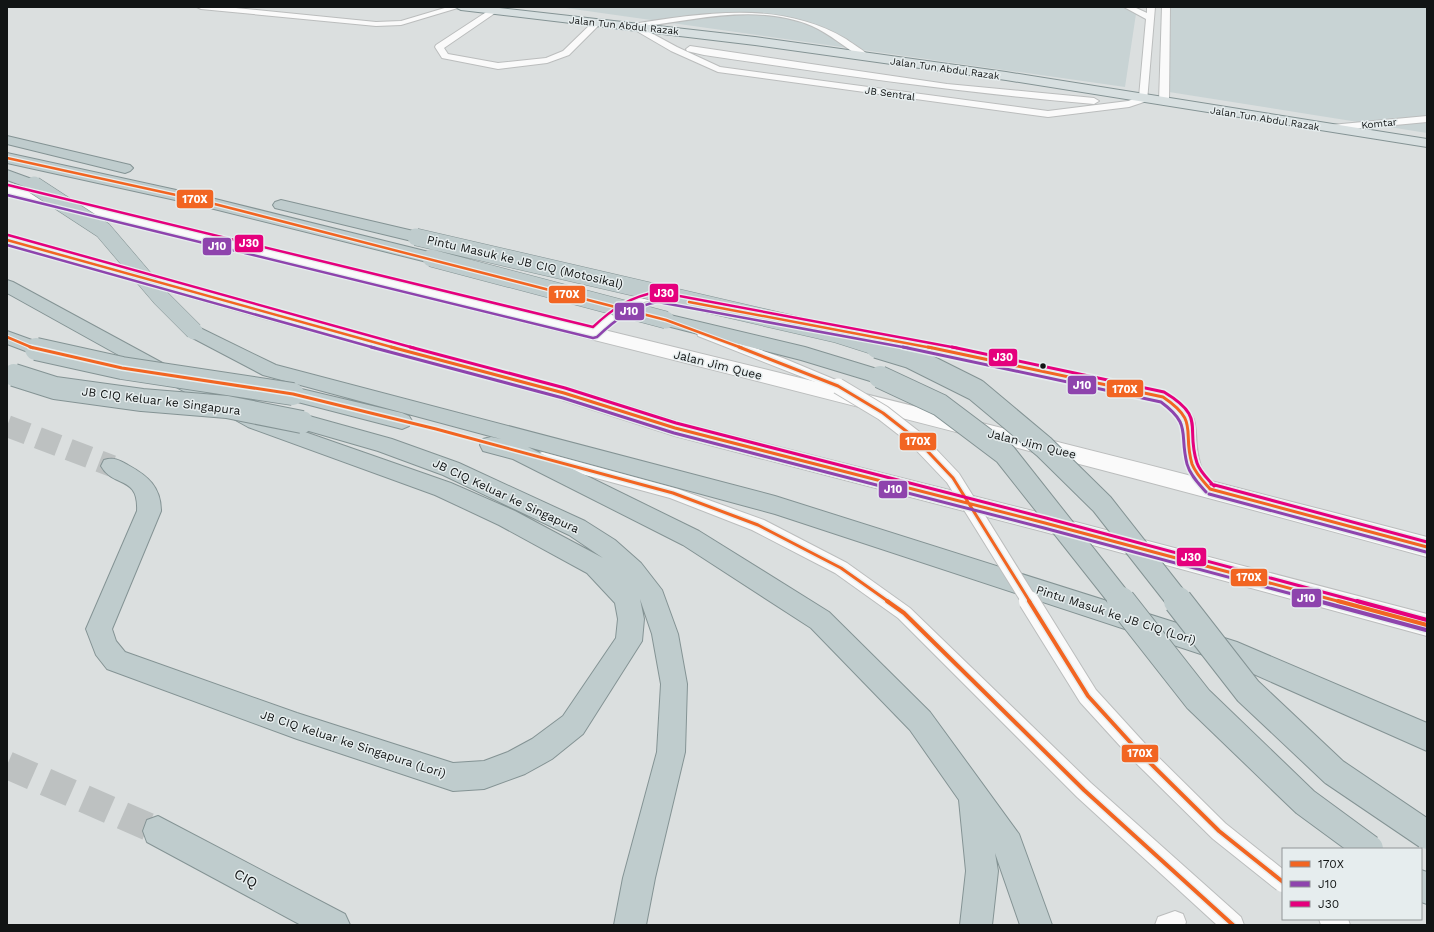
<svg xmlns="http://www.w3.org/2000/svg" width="1434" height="932" viewBox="0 0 1434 932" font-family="'Work Sans',sans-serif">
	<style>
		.built { fill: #c8d3d4 }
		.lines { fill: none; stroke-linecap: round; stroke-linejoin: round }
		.highway-tunnel-far1 { stroke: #bdc1c1; stroke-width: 22; stroke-dasharray: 22 11; stroke-linecap: butt }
		.highway-tunnel { stroke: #bdc1c1; stroke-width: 28; stroke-dasharray: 28 14; stroke-linecap: butt }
		.lane-casing { stroke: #bbbdbd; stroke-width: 2 }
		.secondary-casing { stroke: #bbbdbd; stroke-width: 2 }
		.primary-casing { stroke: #849394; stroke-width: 2 }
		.highway-casing { stroke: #849394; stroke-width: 2 }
		.lane { fill: #fafafa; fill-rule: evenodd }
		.secondary { fill: #fafafa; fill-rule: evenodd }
		.primary { fill: #d7dfe0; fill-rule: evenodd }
		.highway { fill: #bfcccd; fill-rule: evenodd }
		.lane-bridge-far1-casing { stroke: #bbbdbd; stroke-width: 17; stroke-linecap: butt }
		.lane-bridge-casing { stroke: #bbbdbd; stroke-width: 22; stroke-linecap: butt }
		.highway-bridge-far2-casing { stroke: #849394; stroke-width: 18; stroke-linecap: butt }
		.highway-bridge-far1-casing { stroke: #849394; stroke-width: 24; stroke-linecap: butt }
		.highway-bridge-casing { stroke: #849394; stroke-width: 30; stroke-linecap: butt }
		.lane-bridge-far1 { stroke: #fafafa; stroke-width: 15 }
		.lane-bridge { stroke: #fafafa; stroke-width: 20 }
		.highway-bridge-far2 { stroke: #bfcccd; stroke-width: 17 }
		.highway-bridge-far1 { stroke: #bfcccd; stroke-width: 22 }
		.highway-bridge { stroke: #bfcccd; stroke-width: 28 }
		.bus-1-far2-casing { stroke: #e6edee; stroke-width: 5 }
		.bus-1-far1-casing { stroke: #e6edee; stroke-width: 6 }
		.bus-1-casing { stroke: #e6edee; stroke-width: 7 }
		.bus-2-far2-casing { stroke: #e6edee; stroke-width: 5 }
		.bus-2-far1-casing { stroke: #e6edee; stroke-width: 6 }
		.bus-2-casing { stroke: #e6edee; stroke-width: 7 }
		.bus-3-far2-casing { stroke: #e6edee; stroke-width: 5 }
		.bus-3-far1-casing { stroke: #e6edee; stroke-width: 6 }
		.bus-3-casing { stroke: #e6edee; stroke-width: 7 }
		.bus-1-far2 { stroke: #f26522; stroke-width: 2.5 }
		.bus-1-far1 { stroke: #f26522; stroke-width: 3 }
		.bus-1 { stroke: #f26522; stroke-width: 4 }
		.bus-2-far2 { stroke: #8e44ad; stroke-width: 2.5 }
		.bus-2-far1 { stroke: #8e44ad; stroke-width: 3 }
		.bus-2 { stroke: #8e44ad; stroke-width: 4 }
		.bus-3-far2 { stroke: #e5007d; stroke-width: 2.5 }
		.bus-3-far1 { stroke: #e5007d; stroke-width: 3 }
		.bus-3 { stroke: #e5007d; stroke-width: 4 }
		.bus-dot { fill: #111414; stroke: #e6edee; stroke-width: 1.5 }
		.labels { text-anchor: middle; stroke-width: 3; stroke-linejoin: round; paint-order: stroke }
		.far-street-label { font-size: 10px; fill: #111414; stroke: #e6edee }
		.street-label { font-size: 12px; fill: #111414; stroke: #e6edee }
		.near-street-label { font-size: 14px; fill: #111414; stroke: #e6edee }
		.line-badge { stroke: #e6edee; stroke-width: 1.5 }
		.badge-label { font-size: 11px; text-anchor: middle; font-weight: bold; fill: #fff }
	</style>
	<rect width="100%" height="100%" fill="#dbdfdf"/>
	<!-- built -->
	<path class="built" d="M559,7H1137L1125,87Z
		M1171,7H1427V133L1169,92Z"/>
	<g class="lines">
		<!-- highway-tunnel-far1 -->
		<path class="highway-tunnel-far1" d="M7,426L112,466"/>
		<!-- highway-tunnel -->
		<path class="highway-tunnel" d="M7,765L158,831"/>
		<defs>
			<path id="lane" d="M197,7H226L376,22L401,21L448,7H461L401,25L376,26L201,9Z
				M1124,7H1134L1147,13V7H1155L1147,101L1129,107L1048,117L718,72L671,51L628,26L632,24C705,13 780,0 846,39C854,45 864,50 870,57L866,60L863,59C846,48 830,34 812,26C758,3 695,20 640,27L677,47L720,67L1048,111L1128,101L1139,97L1146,19Z
				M1162,7H1170L1169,102L1164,105L1159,102Z
				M491,9L498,11L444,48L448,54L498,63L546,58L563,51L595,20L602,22L569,55L547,63L498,69L442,58L435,47L436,45Z
				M690,46L947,84L1094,98L1099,101L1094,104C963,93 834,74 704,55L687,51L686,49Z
				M1427,116V122L1331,131L1326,128L1331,125Z
				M652,293L666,294L668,297C664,304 652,299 644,302C626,307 612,323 599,336H589L588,333L589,330C608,312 625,297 652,293Z
				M849,328L1168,394C1208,420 1190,426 1200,463C1202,474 1213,480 1218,489L1215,493L1210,495L1205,493L1192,478L1185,463L1180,420L1170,409L1159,401L844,335L843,332L844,329Z
				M703,329L783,358L843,383L845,386L843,389H833L698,336L697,333L698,330Z
				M542,452L678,489L764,520L847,563L910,608L1091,783L1241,917L1244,925H1217L1077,797L898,618L835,573L752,530L670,498L537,462L535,458L537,454Z
				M1175,911L1183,914L1186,922L1185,925H1155L1158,917Z
				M1319,919H1348L1350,925H1321Z"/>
			<path id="secondary" d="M7,185C481,300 955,413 1427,537V557C956,428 481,311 7,195Z
				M7,235L272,309L564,386L676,421L1045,514L1427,614V636L1045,532L675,436L559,399L258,317L7,245Z"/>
			<path id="primary" d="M455,7H491L755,37L1006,72L1427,139V147L1006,80L755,45L461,10Z"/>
			<path id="highway" d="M7,136L130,165L133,168L130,171L125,173L7,144Z
				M7,153L199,195L437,254L440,258L437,262L431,263L198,205L7,163Z
				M7,170L40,182L42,185L40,188L34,190L7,180Z
				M281,200L422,233L424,237L422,241L416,242L275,208L273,205L275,202Z
				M7,280L13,282L262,417L451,483L515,511L603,558L569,535L443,475L378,451L295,427L291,422L295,417L302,414L392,439L459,463L585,521L615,540L641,563L662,590L678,634L687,684L685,752L655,878L646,925H614L623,878L657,752L661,684L652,634L640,599L644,619L642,641L583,734L552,759L525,774L484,789L453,791L297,739L107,669L96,655L86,629L137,511C139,475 113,488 101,466L104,460C114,457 119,460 128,465C148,476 161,487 161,511L112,629L116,641L125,652L297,713L453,763L484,761L508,752L532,739L563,716L616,638L618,619L615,603L587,573L499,525L435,495L248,427L7,293Z
				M666,314L805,347L887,372L890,377L887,382L880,384L801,360L659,324L657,320L659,316Z
				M194,325L276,365L775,496L1237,642L1427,723V751L1231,664L775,514L528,447L699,531L829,612L930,712L1019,834L1052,925H1020L995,853L998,871L992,925H960L966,871L959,800L910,730L811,628L683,545L513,459L483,451L480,445L483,439L491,437L501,439L263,375L187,335L185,331L187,327Z
				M7,331L43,344L46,349L43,354L36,355L7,344Z
				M293,387L402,413L409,416L412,421L409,426L402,429L286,399L283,394L286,389Z
				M158,816L345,914L350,925H301L147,842L143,831L147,820Z
				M1421,870L1427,872V904L1421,902Z"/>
		</defs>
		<!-- lane casing -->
		<use href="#lane" class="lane-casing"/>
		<!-- secondary casing -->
		<use href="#secondary" class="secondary-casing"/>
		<!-- primary casing -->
		<use href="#primary" class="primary-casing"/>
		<!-- highway casing -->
		<use href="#highway" class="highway-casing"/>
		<!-- lane -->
		<use href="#lane" class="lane"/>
		<!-- secondary -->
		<use href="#secondary" class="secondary"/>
		<!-- primary -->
		<use href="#primary" class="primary"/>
		<!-- highway -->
		<use href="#highway" class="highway"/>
		<defs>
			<path id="lane-bridge-far1" d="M838,386L883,413L915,438L953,478L1030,602"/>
			<path id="lane-bridge" d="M1029,601L1088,696L1140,753L1219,831L1283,882"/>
			<path id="highway-bridge-far2" d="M34,185L103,230L161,298L194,331
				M416,237L836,334L880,348
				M431,258L666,320"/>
			<path id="highway-bridge-far1" d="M877,347L910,357L976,390L1044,447L1102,504L1179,602
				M36,349L122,368L293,394
				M14,375L55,388L142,400L227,407L302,422
				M880,377L940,405L1005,454L1122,602"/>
			<path id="highway-bridge" d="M1121,601L1198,699L1305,802L1369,849
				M1178,601L1248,691L1334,772L1427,835"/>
		</defs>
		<!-- lane-bridge-far1 casing -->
		<use href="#lane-bridge-far1" class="lane-bridge-far1-casing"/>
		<!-- lane-bridge casing -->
		<use href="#lane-bridge" class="lane-bridge-casing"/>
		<!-- highway-bridge-far2 casing -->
		<use href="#highway-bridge-far2" class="highway-bridge-far2-casing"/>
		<!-- highway-bridge-far1 casing -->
		<use href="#highway-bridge-far1" class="highway-bridge-far1-casing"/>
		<!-- highway-bridge casing -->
		<use href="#highway-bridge" class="highway-bridge-casing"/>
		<!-- lane-bridge-far1 -->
		<use href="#lane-bridge-far1" class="lane-bridge-far1"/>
		<!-- lane-bridge -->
		<use href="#lane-bridge" class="lane-bridge"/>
		<!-- highway-bridge-far2 -->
		<use href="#highway-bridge-far2" class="highway-bridge-far2"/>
		<!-- highway-bridge-far1 -->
		<use href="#highway-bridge-far1" class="highway-bridge-far1"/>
		<!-- highway-bridge -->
		<use href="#highway-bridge" class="highway-bridge"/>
		<defs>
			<path id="bus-1-far2" d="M7,158L199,200L666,320L742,348
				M7,240L395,348
				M689,302L932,348
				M7,337L33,348"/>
			<path id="bus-1-far1" d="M30,347L122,368L293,394L436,429L673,493L758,525L841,568L889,602
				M391,347L564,393L675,428L1045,523L1341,602
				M739,347L838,386L883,413L915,438L953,478L1030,602
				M928,347L1163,397C1200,422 1182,430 1192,464C1196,474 1203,481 1210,489
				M1210,489L1427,547"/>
			<path id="bus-1" d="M887,601L904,613L1084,790L1233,925
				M1029,601L1088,696L1140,753L1219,831L1283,882
				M1338,601L1427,625"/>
			<path id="bus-2-far2" d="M7,195L593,338L597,337C615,320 633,306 658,302L908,348
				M7,245L375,348"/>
			<path id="bus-2-far1" d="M371,347L563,398L674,433L1044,528L1322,602
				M903,347L1161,402C1192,425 1179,432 1187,464C1190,475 1199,484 1206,492
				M1209,494L1426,552"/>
			<path id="bus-2" d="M1318,601L1426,630"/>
			<path id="bus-3-far2" d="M8,185L593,327C612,309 631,296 658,292L957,348
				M8,235L414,348"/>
			<path id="bus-3-far1" d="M410,347L565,388L676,423L1046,518L1360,602
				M952,347L1164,392C1207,418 1185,426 1197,463C1200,472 1208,479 1214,486
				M1211,484L1427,542"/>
			<path id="bus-3" d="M1357,601L1427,620"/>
		</defs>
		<!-- bus-1-far2 casing -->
		<use href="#bus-1-far2" class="bus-1-far2-casing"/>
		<!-- bus-1-far1 casing -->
		<use href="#bus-1-far1" class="bus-1-far1-casing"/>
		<!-- bus-1 casing -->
		<use href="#bus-1" class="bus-1-casing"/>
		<!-- bus-2-far2 casing -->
		<use href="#bus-2-far2" class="bus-2-far2-casing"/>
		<!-- bus-2-far1 casing -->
		<use href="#bus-2-far1" class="bus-2-far1-casing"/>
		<!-- bus-2 casing -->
		<use href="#bus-2" class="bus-2-casing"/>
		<!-- bus-3-far2 casing -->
		<use href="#bus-3-far2" class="bus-3-far2-casing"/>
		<!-- bus-3-far1 casing -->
		<use href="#bus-3-far1" class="bus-3-far1-casing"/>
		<!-- bus-3 casing -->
		<use href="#bus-3" class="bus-3-casing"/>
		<!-- bus-1-far2 -->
		<use href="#bus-1-far2" class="bus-1-far2"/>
		<!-- bus-1-far1 -->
		<use href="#bus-1-far1" class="bus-1-far1"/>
		<!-- bus-1 -->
		<use href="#bus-1" class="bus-1"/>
		<!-- bus-2-far2 -->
		<use href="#bus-2-far2" class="bus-2-far2"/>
		<!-- bus-2-far1 -->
		<use href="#bus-2-far1" class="bus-2-far1"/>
		<!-- bus-2 -->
		<use href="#bus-2" class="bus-2"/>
		<!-- bus-3-far2 -->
		<use href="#bus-3-far2" class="bus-3-far2"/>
		<!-- bus-3-far1 -->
		<use href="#bus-3-far1" class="bus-3-far1"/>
		<!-- bus-3 -->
		<use href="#bus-3" class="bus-3"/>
	</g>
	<!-- markers -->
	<circle class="bus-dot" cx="1043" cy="366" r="3.5"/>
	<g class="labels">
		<!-- far-street labels -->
		<g class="far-street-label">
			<text transform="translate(624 25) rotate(6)" y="4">Jalan Tun Abdul Razak</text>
			<text transform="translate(945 68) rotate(8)" y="4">Jalan Tun Abdul Razak</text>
			<text transform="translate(890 93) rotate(8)" y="4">JB Sentral</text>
			<text transform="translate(1265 118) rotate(9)" y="4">Jalan Tun Abdul Razak</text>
			<text transform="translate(1379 123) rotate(-6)" y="4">Komtar</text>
		</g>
		<!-- street labels -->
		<g class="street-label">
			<text transform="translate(525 262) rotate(13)" y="4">Pintu Masuk ke JB CIQ (Motosikal)</text>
			<text transform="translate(718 365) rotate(14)" y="4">Jalan Jim Quee</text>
			<text transform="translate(161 401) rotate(7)" y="4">JB CIQ Keluar ke Singapura</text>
			<text transform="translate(1032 444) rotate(14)" y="4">Jalan Jim Quee</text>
			<text transform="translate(506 496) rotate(25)" y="4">JB CIQ Keluar ke Singapura</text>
			<text transform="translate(1116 615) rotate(18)" y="4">Pintu Masuk ke JB CIQ (Lori)</text>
			<text transform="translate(353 744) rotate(18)" y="4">JB CIQ Keluar ke Singapura (Lori)</text>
		</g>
		<!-- near-street labels -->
		<g class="near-street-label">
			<text transform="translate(246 878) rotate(28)" y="5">CIQ</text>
		</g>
	</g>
	<g class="line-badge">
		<rect x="176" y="189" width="38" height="20" rx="4" fill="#f26522"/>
		<rect x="234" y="234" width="30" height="19" rx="4" fill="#e5007d"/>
		<rect x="202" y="237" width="30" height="19" rx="4" fill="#8e44ad"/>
		<rect x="649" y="283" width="30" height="20" rx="4" fill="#e5007d"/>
		<rect x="548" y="285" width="38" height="19" rx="4" fill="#f26522"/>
		<rect x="614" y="302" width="31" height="19" rx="4" fill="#8e44ad"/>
		<rect x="988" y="348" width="30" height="19" rx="4" fill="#e5007d"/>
		<rect x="1067" y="375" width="30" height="20" rx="4" fill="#8e44ad"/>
		<rect x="1106" y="379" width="38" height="19" rx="4" fill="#f26522"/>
		<rect x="899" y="432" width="38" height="19" rx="4" fill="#f26522"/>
		<rect x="878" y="480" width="30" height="19" rx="4" fill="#8e44ad"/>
		<rect x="1176" y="547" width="31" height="20" rx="4" fill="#e5007d"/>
		<rect x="1230" y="568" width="38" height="19" rx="4" fill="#f26522"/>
		<rect x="1291" y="588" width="31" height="20" rx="4" fill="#8e44ad"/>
		<rect x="1121" y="744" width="38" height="19" rx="4" fill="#f26522"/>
	</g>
	<g class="badge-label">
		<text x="195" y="203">170X</text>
		<text x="249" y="247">J30</text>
		<text x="217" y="250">J10</text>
		<text x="664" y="297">J30</text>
		<text x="567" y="298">170X</text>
		<text x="629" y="315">J10</text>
		<text x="1003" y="361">J30</text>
		<text x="1082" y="389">J10</text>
		<text x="1125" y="393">170X</text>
		<text x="918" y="445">170X</text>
		<text x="893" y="493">J10</text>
		<text x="1191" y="561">J30</text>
		<text x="1249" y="581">170X</text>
		<text x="1306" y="602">J10</text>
		<text x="1140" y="757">170X</text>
	</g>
	<!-- border -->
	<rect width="1434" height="932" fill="none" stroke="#111414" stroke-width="16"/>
	<!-- legend -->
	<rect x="1282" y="848" width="140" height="72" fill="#e6edee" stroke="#919697"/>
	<rect x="1290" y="861" width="20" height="6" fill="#f26522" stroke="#919697"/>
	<text x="1318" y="868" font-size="12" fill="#111414">170X</text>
	<rect x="1290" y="881" width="20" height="6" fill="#8e44ad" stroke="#919697"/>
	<text x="1318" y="888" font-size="12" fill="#111414">J10</text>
	<rect x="1290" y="901" width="20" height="6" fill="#e5007d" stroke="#919697"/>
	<text x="1318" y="908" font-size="12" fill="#111414">J30</text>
</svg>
